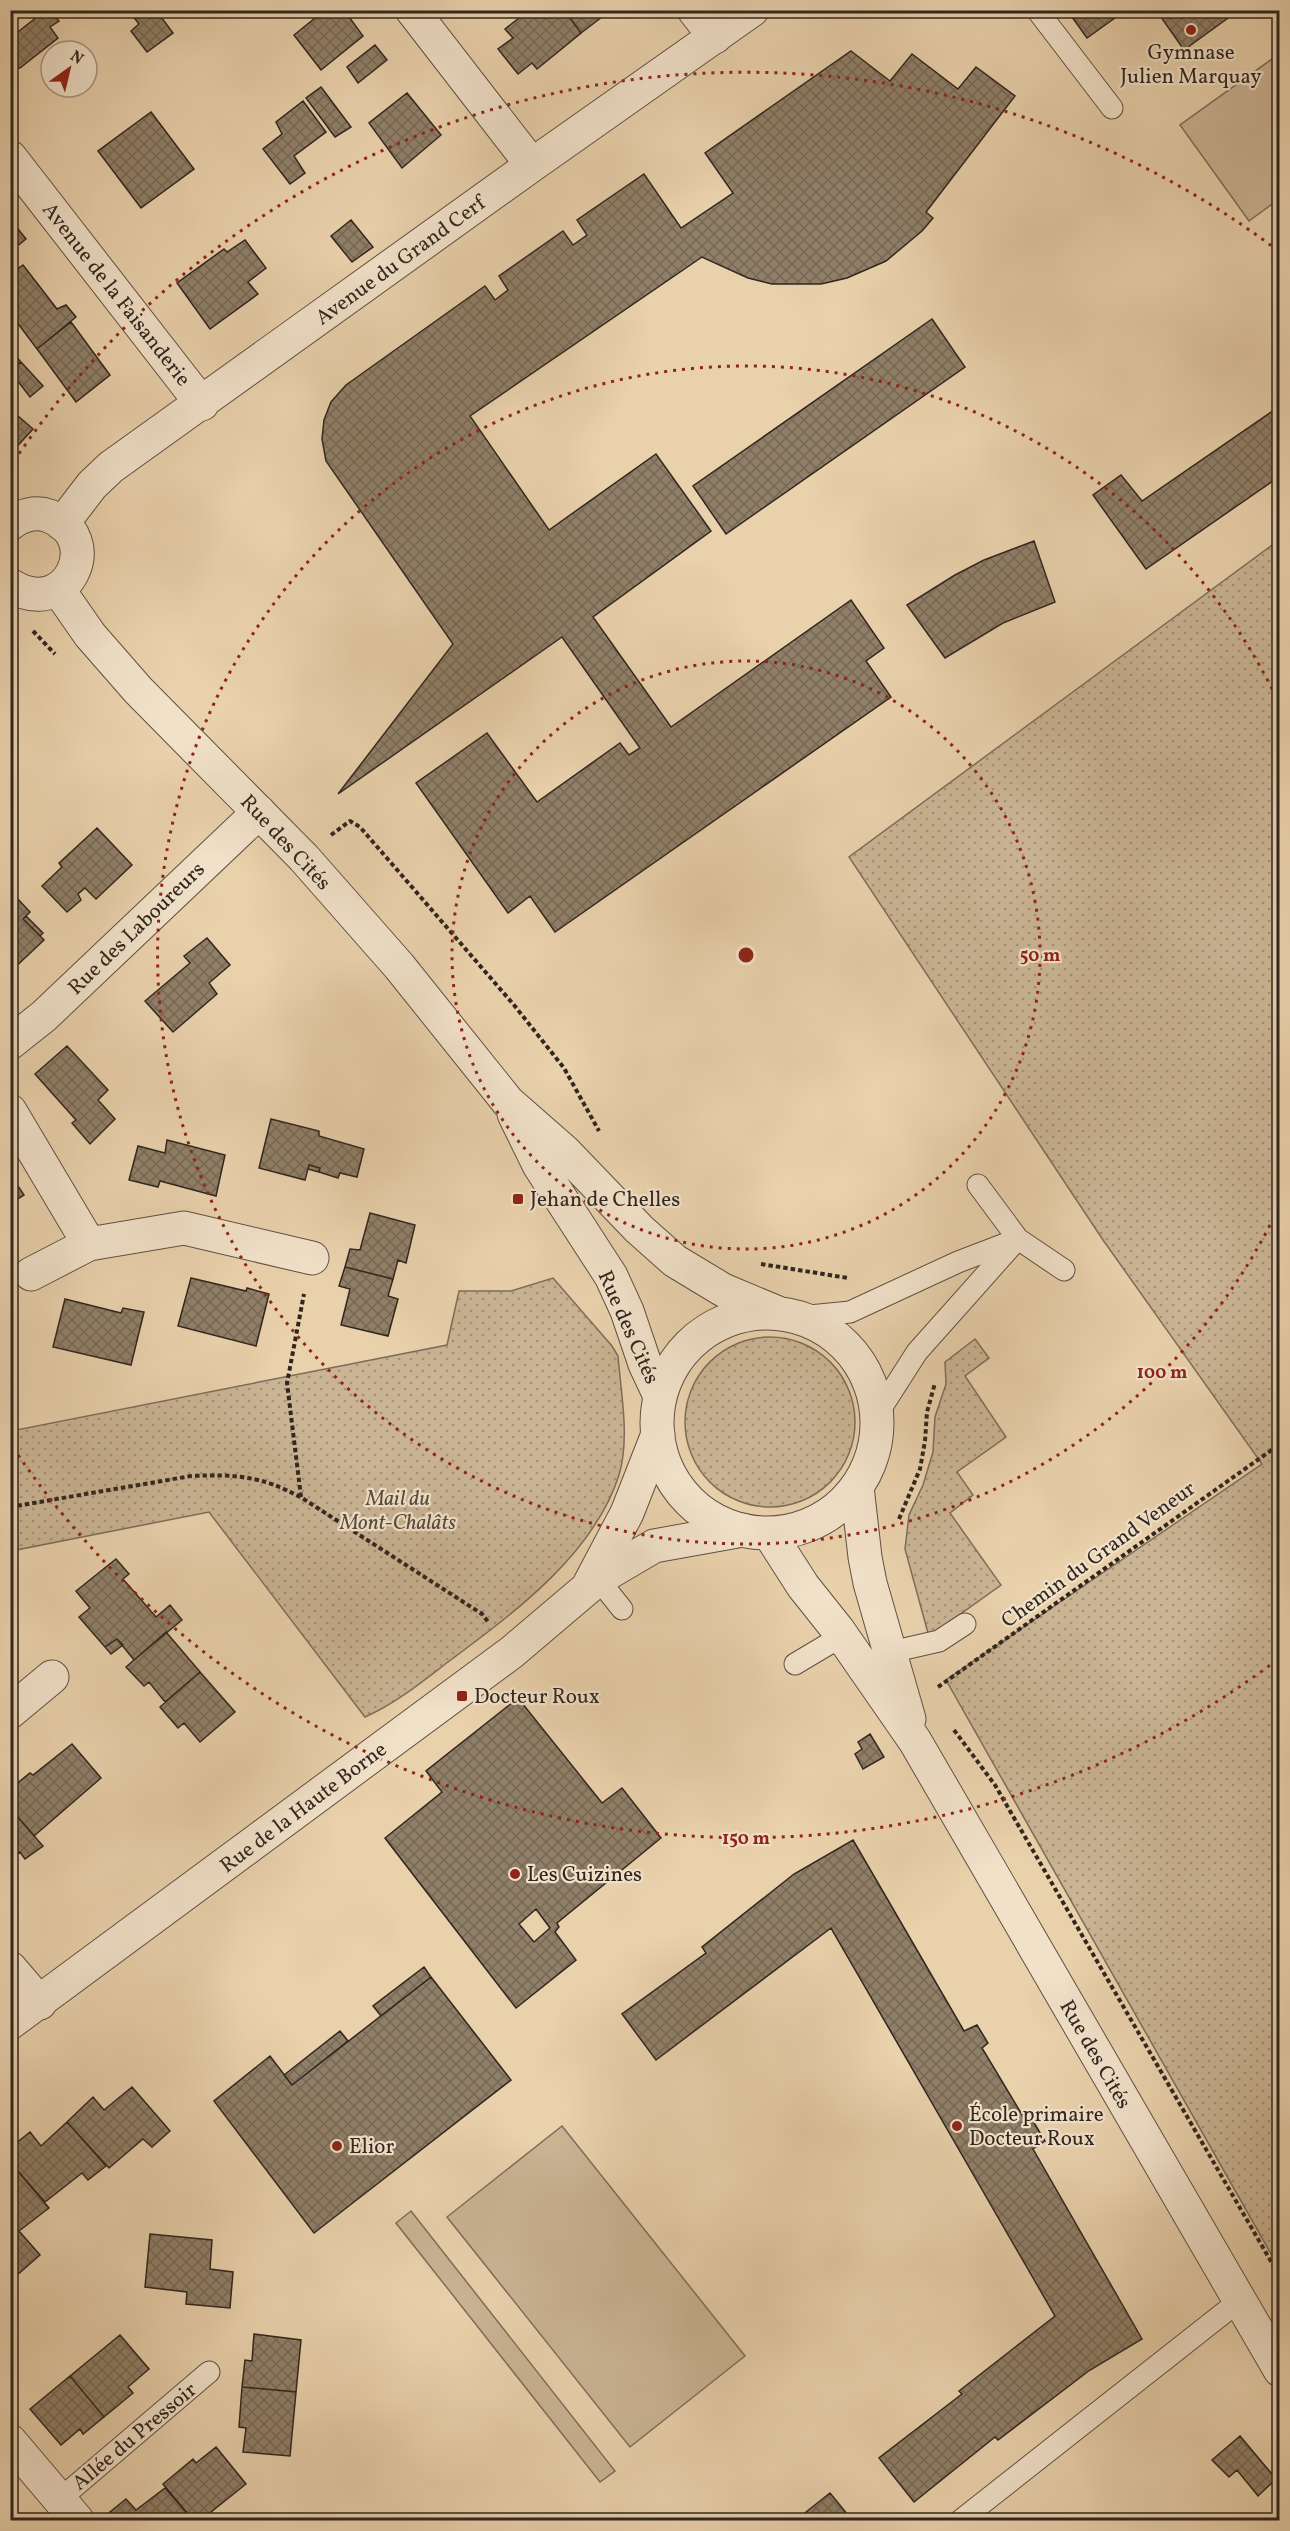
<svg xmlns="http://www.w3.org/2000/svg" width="1290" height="2531" viewBox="0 0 1290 2531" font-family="Vollkorn,serif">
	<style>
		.grass { fill: url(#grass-dots); stroke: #7d6d5a; stroke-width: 1.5 }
		.pitch { fill: #cab494; stroke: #7d6d5a; stroke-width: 1.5 }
		.building { fill: url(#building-cross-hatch); stroke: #30261f; stroke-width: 1.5; fill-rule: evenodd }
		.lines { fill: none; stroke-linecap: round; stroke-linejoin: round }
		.service-casing { stroke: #5e5142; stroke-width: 23 }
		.minor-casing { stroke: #5e5142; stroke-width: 35 }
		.tertiary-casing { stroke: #5e5142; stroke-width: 35 }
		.path { stroke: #30261f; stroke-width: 4; stroke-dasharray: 4.5 3; stroke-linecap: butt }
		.service { stroke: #f1e1c9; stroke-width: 21 }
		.minor { stroke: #f1e1c9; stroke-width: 33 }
		.tertiary { stroke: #f1e1c9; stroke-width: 33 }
		.ring { fill: none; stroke: #8f2418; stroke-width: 3; stroke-dasharray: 3 6 }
		.poi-dot { fill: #8f2418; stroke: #f1e1c9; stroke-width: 2 }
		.labels { text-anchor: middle; stroke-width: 4.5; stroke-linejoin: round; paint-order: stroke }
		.poi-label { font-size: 21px; fill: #30261f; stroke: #f1e1c9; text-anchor: start }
		.street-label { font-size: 21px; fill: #30261f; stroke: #f1e1c9 }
		.park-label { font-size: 21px; font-style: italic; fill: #564a3c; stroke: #f1e1c9 }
		.centre { fill: #8f2418; stroke: #f1e1c9; stroke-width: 3 }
		.ring-label { font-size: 18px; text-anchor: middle; font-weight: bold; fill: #8f2418; stroke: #f1e1c9; stroke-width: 4.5; stroke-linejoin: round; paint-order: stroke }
	</style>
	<defs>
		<pattern id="grass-dots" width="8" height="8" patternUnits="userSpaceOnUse" patternTransform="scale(1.5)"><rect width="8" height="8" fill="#cab494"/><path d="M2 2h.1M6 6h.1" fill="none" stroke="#a49278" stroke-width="1.8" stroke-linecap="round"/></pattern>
		<pattern id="building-cross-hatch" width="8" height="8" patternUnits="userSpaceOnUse" patternTransform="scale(1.5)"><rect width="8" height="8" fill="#907f68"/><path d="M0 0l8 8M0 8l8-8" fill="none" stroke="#766855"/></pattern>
	</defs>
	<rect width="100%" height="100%" fill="#e9d1ac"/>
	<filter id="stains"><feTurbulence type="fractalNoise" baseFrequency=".00333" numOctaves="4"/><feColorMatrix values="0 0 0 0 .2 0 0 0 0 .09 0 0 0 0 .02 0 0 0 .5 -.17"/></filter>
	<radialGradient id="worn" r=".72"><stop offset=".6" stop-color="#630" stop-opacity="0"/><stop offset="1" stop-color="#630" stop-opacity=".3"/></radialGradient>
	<!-- grass -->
	<path class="grass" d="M1279,540V2268L946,1680L1262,1464L1103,1240L849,857Z
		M553,1278L612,1346L618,1356C621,1394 630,1438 619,1475C594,1554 515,1612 452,1659C424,1680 397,1703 365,1717L209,1512L11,1551V1431L447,1345L459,1291H511Z
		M685 1422a85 85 0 1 1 170 0a85 85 0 1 1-170 0Z
		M975,1339L989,1358L965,1376L1006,1437L957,1472L973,1495L950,1513L1001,1585L938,1630L928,1633L905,1549L909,1515L923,1485L933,1452L935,1417L946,1384L945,1362Z"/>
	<!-- pitch -->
	<path class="pitch" d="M1279,54V199L1249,221L1180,125Z
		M562,2126L745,2356L630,2447L447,2217Z
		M411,2211L615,2471L600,2482L396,2223Z"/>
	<!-- building -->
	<path class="building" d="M46,10H50L59,21L50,27L58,38L20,68H10V38Z
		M128,10H156L173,33L147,52L131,31L139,24Z
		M325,10H344L363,36L321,70L294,35Z
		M529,10H564L581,33L537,69L532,63L518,74L498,49L513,38L505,29Z
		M564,10H611L581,33Z
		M1067,10H1126L1087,38Z
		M1156,10H1239L1184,50Z
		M375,45L387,60L358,83L347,67Z
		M851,51L890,81L912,54L958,89L976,67L1015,96L926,212L933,218L922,231L886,261L847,278L821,284H772L748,278L702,257L470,416L549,530L656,454L711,531L593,617L671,727L851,600L884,648L866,661L891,697L555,932L530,896L508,913L416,783L487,733L537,802L620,743L629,755L640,748L562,637L338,794L453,644L326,461L322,439L324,420L331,402L346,385L485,286L495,300L508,290L499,276L563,231L573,245L587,235L577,220L644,174L681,228L733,193L705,153Z
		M321,87L351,127L335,137L306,98Z
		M407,93L441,135L402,168L369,123Z
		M303,101L326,132L294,156L305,173L290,184L263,149L282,134L276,122Z
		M151,112L194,169L141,208L98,151Z
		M351,220L373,247L352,262L331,236Z
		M14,224L26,239L10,252V226Z
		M245,240L266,268L248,282L258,294L210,329L177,283L224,249L227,252Z
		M23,265L57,309L66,305L76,317L37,349L10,313V274Z
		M932,319L965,367L726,534L693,486Z
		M71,322L110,375L76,402L37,349Z
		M10,349L21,362L10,370Z
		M21,362L43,386L30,397L10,371Z
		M1280,406V476L1146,569L1093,495L1121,475L1142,501Z
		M10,409L33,429L10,454Z
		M1034,541L1055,602L1003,623L945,658L907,605L955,575L984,560Z
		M97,828L132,865L96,899L85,888L78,894L81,900L67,912L42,886L62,867L59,863Z
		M15,896L30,912L23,919L44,940L10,972V900Z
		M26,916L43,933L40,936L23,919Z
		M207,938L230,965L209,983L217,994L173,1032L145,1001L190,963L184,956Z
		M67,1046L108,1090L98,1100L115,1119L90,1144L72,1123L76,1120L35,1074Z
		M271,1119L319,1131V1136L364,1149L357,1177L340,1173L338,1178L319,1172L320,1168L309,1165L305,1180L259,1168Z
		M167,1140L225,1155L216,1196L160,1181L158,1187L129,1180L138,1146L165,1153Z
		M309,1165L320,1168L319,1172L308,1169Z
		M10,1174L24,1195L10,1204Z
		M370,1213L415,1225L406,1263L398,1260L393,1279L345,1267L350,1249L360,1250Z
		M345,1267L393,1279L388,1296L398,1299L388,1336L341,1325L350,1289L339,1286Z
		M191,1278L246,1291L247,1288L269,1294L256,1346L178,1326Z
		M65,1299L121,1313L123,1308L144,1312L131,1365L53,1347Z
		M116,1559L129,1574L123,1579L156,1617L170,1605L182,1620L134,1660L117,1639L105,1647L79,1617L90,1608L76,1591Z
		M166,1632L200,1672L165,1702L149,1682L144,1686L126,1667Z
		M117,1639L123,1645L111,1654L105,1647Z
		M200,1672L235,1712L200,1742L184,1723L178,1728L160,1707Z
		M518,1698L602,1803L622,1788L661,1838L557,1923L559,1927L555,1932L576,1960L516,2008L385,1838L442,1792L426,1771ZM536,1909L550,1928L534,1942L519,1924Z
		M870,1734L884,1757L863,1769L855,1754L862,1749L858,1742Z
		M72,1744L101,1778L34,1836L10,1808V1789L30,1773L33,1775Z
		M10,1808L43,1846L25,1859L20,1852L10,1860Z
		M853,1840L964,2031L977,2025L988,2043L982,2048L1027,2123L1033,2121L1045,2141L1033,2149L1142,2339L1090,2370L998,2440L995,2437L914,2502L879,2458L962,2394L959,2391L1055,2316L831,1928L656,2060L622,2014L706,1953L702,1947L794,1874Z
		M424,1967L431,1977L381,2016L373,2006Z
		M431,1977L511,2080L314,2233L214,2101L270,2056L292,2085Z
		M340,2031L348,2041L292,2085L284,2075Z
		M132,2087L170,2131L152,2147L143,2139L109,2168L67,2122L93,2097L104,2110Z
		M67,2122L106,2166L88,2180L82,2173L45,2202L10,2162V2148L30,2132L41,2146Z
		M10,2162L49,2208L19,2231L40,2255L16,2276L10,2270Z
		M150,2234L212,2240L210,2269L233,2272L230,2308L186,2304L187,2292L145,2287Z
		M254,2334L301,2340L296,2392L242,2387L245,2360L252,2361Z
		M120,2335L149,2369L128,2387L133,2393L104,2417L70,2376Z
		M70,2376L104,2417L83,2434L80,2429L61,2445L30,2409Z
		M242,2387L296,2392L290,2456L243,2452L246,2428L239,2427Z
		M1240,2436L1276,2479L1258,2496L1237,2470L1229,2477L1212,2460Z
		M216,2447L246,2484L201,2520H193L163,2484L193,2459L196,2463Z
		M165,2488L193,2520H100L126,2499L136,2510Z
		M830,2493L852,2520H796Z"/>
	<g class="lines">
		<defs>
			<path id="service" d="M1037,10L1112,108
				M978,1185L1018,1239L1064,1270
				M799,1317L850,1312L958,1262L1018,1239
				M878,1413L917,1352L1014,1243
				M598,1579L622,1609
				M891,1652L939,1641L965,1624
				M795,1664L842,1636
				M60,2499L209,2372
				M961,2520L1239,2301"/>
			<path id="minor" d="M412,10L532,165
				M694,10L715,37
				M10,157L202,404
				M62,524L92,485L111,467L532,165L752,10
				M10,1043L44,1016L259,812
				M10,1111L89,1244L184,1228L312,1258
				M31,1274L89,1244
				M590,1583L627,1513L658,1434
				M10,1712L52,1677
				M10,1968L40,2003
				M10,2023L512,1652L598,1579L654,1546L743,1530
				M10,2441L77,2520"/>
			<path id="tertiary" d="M10,524C21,515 36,511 49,516C106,537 68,622 10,585
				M58,589L90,635L138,690L304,858L399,966L508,1102L565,1152L639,1229L675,1261L723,1290L778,1313
				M514,1114L539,1165L611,1276L627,1311L645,1364L660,1396
				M657 1423a110 110 0 1 1 220 0a110 110 0 1 1-220 0Z
				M857,1487L865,1557L870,1583L909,1719
				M769,1533L803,1586L838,1630L915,1741L1280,2370"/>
		</defs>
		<!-- service casing -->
		<use href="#service" class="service-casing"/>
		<!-- minor casing -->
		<use href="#minor" class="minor-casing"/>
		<!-- tertiary casing -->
		<use href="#tertiary" class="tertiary-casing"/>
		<!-- path -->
		<path class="path" d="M33,631L55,654
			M331,835L350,821L360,827L514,1005L564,1068L599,1131
			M761,1264L848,1278
			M301,1497L287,1383L304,1294
			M10,1507L191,1476C236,1474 262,1476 302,1498L482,1614L489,1623
			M899,1519L920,1469L925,1441L927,1412L935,1383
			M938,1687L1280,1444
			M954,1730L995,1785L1280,2277"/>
		<!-- service -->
		<use href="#service" class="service"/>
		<!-- minor -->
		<use href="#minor" class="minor"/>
		<!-- tertiary -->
		<use href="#tertiary" class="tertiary"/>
	</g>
	<!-- distance rings -->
	<g class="ring">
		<circle cx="746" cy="955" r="294"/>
		<path d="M1278 1209A589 589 0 1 1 1278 701"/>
		<path d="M1277 1660A883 883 0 0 1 14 1449M14 461A883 883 0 0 1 1277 250"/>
	</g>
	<!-- markers -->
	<g class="poi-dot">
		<circle cx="1191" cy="30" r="6"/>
		<rect x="512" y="1193" width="12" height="12" rx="3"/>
		<rect x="456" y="1690" width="12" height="12" rx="3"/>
		<circle cx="515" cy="1874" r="6"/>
		<circle cx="957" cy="2126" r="6"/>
		<circle cx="337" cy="2146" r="6"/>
	</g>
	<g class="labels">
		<!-- poi labels -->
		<g class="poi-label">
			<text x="1191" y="59" text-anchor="middle">Gymnase<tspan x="1191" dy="24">Julien Marquay</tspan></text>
			<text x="530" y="1206">Jehan de Chelles</text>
			<text x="474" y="1703">Docteur Roux</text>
			<text x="527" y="1881">Les Cuizines</text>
			<text x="969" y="2121">École primaire<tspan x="969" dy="24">Docteur Roux</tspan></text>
			<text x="349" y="2153">Elior</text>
		</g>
		<!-- street labels -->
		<g class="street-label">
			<text transform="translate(400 260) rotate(-36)" y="7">Avenue du Grand Cerf</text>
			<text transform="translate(117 294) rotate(52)" y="7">Avenue de la Faisanderie</text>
			<text transform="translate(286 842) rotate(47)" y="7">Rue des Cités</text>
			<text transform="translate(136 928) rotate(-44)" y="7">Rue des Laboureurs</text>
			<text transform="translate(629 1327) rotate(66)" y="7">Rue des Cités</text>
			<text transform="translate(1098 1554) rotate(-36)" y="7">Chemin du Grand Veneur</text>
			<text transform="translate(303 1807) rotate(-37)" y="7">Rue de la Haute Borne</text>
			<text transform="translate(1096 2054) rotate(60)" y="7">Rue des Cités</text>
			<text transform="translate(134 2436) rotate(-40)" y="7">Allée du Pressoir</text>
		</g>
		<!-- park labels -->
		<g class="park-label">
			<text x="398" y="1505">Mail du<tspan x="398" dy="24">Mont-Chalâts</tspan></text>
		</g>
	</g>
	<circle cx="746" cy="955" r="9" class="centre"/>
	<g class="ring-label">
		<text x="1040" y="961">50 m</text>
		<text x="1162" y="1378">100 m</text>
		<text x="746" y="1844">150 m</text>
	</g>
	<!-- margin -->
	<rect width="1290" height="2531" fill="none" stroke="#e9d1ac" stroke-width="36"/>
	<rect x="12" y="12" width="1266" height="2507" fill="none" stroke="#30261f" stroke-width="3"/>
	<rect x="18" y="18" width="1254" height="2495" fill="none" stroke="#30261f" stroke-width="1.5"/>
	<!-- north arrow -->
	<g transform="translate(69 69) rotate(34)"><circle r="28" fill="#f1e1c9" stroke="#a49685" stroke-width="1.5"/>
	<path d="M0-4.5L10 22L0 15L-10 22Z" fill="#8f2418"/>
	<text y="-9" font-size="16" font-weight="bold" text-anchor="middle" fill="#30261f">N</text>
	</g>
	<rect width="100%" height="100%" filter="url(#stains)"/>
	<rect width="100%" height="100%" fill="url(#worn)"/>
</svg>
